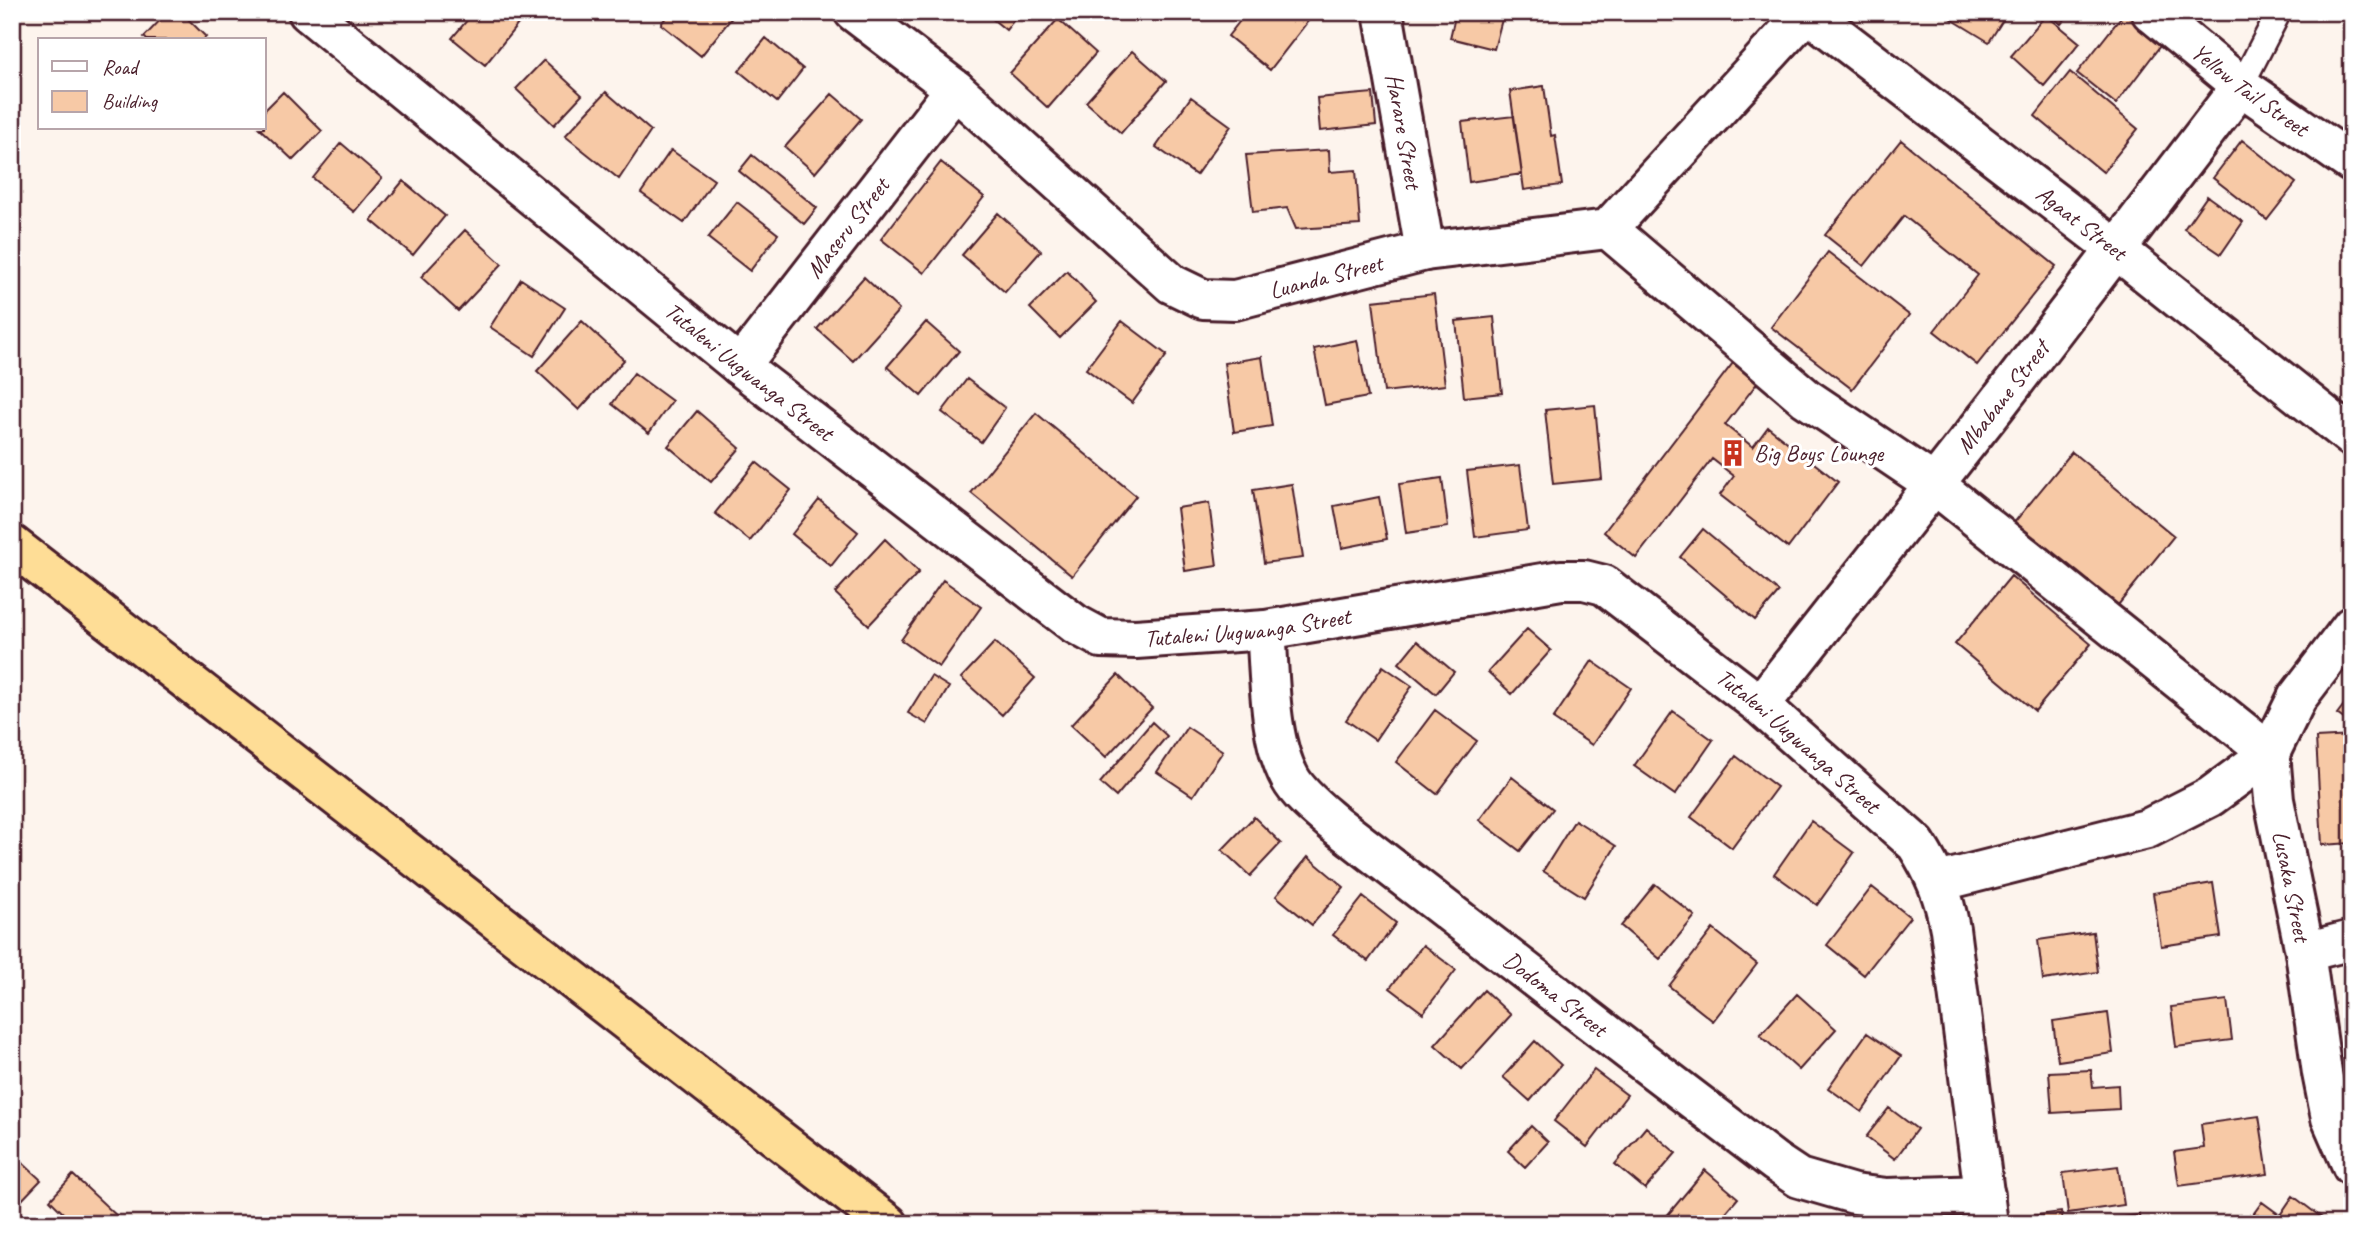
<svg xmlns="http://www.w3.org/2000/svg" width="2364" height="1236" viewBox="0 0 2364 1236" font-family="Caveat,sans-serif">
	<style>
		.building { fill: #f7c9a6; stroke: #4a1f2b; stroke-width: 2 }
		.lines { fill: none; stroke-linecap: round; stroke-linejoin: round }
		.lane-casing { stroke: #4a1f2b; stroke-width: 28 }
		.street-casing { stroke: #4a1f2b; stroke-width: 44 }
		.secondary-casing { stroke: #4a1f2b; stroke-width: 44 }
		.highway-casing { stroke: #4a1f2b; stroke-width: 44 }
		.lane { stroke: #fff; stroke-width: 23 }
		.street { stroke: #fff; stroke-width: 38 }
		.secondary { stroke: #fff; stroke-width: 38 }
		.highway { stroke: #fedd96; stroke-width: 38 }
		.labels { text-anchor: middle; stroke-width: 6; stroke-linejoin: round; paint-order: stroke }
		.street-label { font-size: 24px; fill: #4a1f2b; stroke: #fff }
		.poi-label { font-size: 24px; fill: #4a1f2b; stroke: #fff; text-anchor: start }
	</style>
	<rect width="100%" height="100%" fill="#fdf4ed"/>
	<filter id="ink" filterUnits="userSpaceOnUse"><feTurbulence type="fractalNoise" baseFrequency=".0143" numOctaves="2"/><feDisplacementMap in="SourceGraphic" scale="14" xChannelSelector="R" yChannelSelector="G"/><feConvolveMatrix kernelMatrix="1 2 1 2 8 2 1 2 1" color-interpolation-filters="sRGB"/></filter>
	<g filter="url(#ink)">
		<!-- building -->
		<path class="building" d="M168,12H181L206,37L203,40H147L144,37Z
			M474,12H526L527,13L485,65L452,38Z
			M670,12H730L734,15L701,56L661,24Z
			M984,12H1020L1006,30Z
			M1247,12H1315L1270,70L1228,36Z
			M1456,12H1504L1494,49L1450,38Z
			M1951,12H2008L1989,42L1948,17Z
			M2047,12H2071L2061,24Z
			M2125,12L2163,42L2116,104L2077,73Z
			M2046,15L2080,43L2044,86L2011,56Z
			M1058,19L1096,53L1048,108L1010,73Z
			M766,38L803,69L777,102L739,71Z
			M1132,51L1166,81L1121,133L1086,102Z
			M544,60L582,95L554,125L516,89Z
			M2070,72L2138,129L2103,172L2035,116Z
			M1544,86L1551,136L1555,135L1562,185L1524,190L1510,91Z
			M283,92L322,131L293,160L259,128H264V111Z
			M606,92L651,131L619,179L565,136Z
			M1373,93L1376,125L1320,131L1317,98Z
			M832,94L861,119L815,173L785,147Z
			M1191,97L1231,126L1196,175L1156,147Z
			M1514,116L1522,174L1469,182L1462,122Z
			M1901,140L2056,266L1977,365L1934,331L1978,275L1904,216L1864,266L1825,235Z
			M2242,140L2296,183L2267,220L2213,178Z
			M341,143L382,178L354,212L313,178Z
			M671,150L714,180L684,223L641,193Z
			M1329,150L1330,172L1356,170L1360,225L1296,229L1287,208L1253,212L1246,155Z
			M752,155L817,208L804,224L739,171Z
			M941,162L984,197L924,273L881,239Z
			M403,181L445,216L413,255L371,220Z
			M2207,196L2243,222L2221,254L2184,229Z
			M737,202L778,234L750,271L708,238Z
			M998,213L1041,251L1005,292L962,255Z
			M465,230L502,264L458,311L421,277Z
			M1828,252L1909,315L1852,389L1771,327Z
			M1067,271L1096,302L1060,338L1030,308Z
			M864,277L899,310L853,361L817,329Z
			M521,279L565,308L534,356L490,327Z
			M1434,294L1445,385L1384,392L1373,301Z
			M1494,317L1502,393L1464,397L1456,321Z
			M582,321L624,360L579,410L537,371Z
			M1122,321L1167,355L1132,403L1086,369Z
			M926,322L959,351L921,396L887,367Z
			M1357,340L1368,397L1325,405L1314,349Z
			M1262,357L1272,426L1234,432L1224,363Z
			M1736,359L1761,378L1725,425L1753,447L1768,427L1838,482L1788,548L1720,495L1734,476L1712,459L1636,558L1604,532Z
			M634,373L672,401L649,433L612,404Z
			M967,379L1005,408L981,442L942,412Z
			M1595,405L1602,479L1553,484L1545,410Z
			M697,411L740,448L711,482L668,446Z
			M1036,413L1136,496L1072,576L971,493Z
			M2072,452L2174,536L2110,615L2008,530Z
			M756,462L791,490L750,541L715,513Z
			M1520,465L1528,530L1475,537L1467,471Z
			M1442,478L1448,527L1406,533L1399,484Z
			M1292,484L1303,558L1264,563L1253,490Z
			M1379,497L1387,539L1342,548L1334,506Z
			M819,500L858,532L831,566L792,534Z
			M1209,503L1217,566L1185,571L1177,508Z
			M1703,529L1779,592L1755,620L1680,557Z
			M885,539L919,572L869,625L835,593Z
			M2011,576L2091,644L2035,711L1955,644Z
			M943,580L981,607L939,667L901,640Z
			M1527,629L1551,650L1512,694L1488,672Z
			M1417,641L1454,672L1436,694L1399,663Z
			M995,642L1035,678L1002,715L961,678Z
			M1592,661L1631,688L1592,745L1553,719Z
			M1383,666L1412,686L1375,740L1346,720Z
			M1118,675L1152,708L1106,757L1071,725Z
			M931,676L949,687L927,724L908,713Z
			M2352,694V725L2337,714Z
			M1435,710L1477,741L1437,794L1396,762Z
			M1673,711L1713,740L1675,795L1634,766Z
			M1152,722L1167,736L1116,797L1100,783Z
			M1187,727L1223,751L1193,796L1157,772Z
			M2352,736V843L2322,845L2316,738Z
			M1736,756L1777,787L1732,848L1691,817Z
			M1512,777L1553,809L1520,851L1479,820Z
			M1254,817L1281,843L1250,876L1222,850Z
			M1575,820L1616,846L1584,897L1543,871Z
			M1811,821L1854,853L1817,905L1774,874Z
			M1308,857L1344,887L1312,925L1276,896Z
			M2213,883L2221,937L2161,946L2153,893Z
			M1655,884L1695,916L1660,959L1621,926Z
			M1872,887L1910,917L1864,975L1827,945Z
			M1363,897L1396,923L1368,961L1333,935Z
			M1713,929L1757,964L1713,1021L1669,986Z
			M2093,932L2098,972L2043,980L2038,940Z
			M1423,945L1456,970L1423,1013L1390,988Z
			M1484,990L1511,1015L1462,1069L1435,1045Z
			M1797,994L1836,1029L1799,1070L1760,1035Z
			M2227,1000L2232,1040L2176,1047L2171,1007Z
			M2108,1013L2113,1053L2058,1061L2053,1021Z
			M1867,1033L1901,1056L1862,1112L1828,1088Z
			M1535,1041L1561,1065L1530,1101L1503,1077Z
			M1594,1070L1627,1095L1587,1147L1554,1121Z
			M2091,1070L2093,1087L2118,1085L2119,1109L2052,1113L2049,1072Z
			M1889,1108L1917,1129L1895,1159L1866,1137Z
			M2259,1116L2268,1174L2179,1186L2174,1152L2204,1148L2201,1124Z
			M1531,1126L1548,1142L1525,1167L1508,1151Z
			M1646,1127L1676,1153L1645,1189L1615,1164Z
			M12,1153L41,1180L17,1205L12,1200Z
			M2118,1166L2124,1205L2068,1213L2063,1173Z
			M1705,1170L1738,1198L1716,1224H1660Z
			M73,1175L117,1216L111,1224H74L50,1200Z
			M2293,1196L2330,1224H2246L2262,1202L2280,1215Z
			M2061,1212L2063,1224H2024L2023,1217Z
			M2139,1215L2140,1224H2071Z"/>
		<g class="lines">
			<defs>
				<path id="lane" d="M2241,86L2279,12"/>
				<g id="street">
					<path id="s1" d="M308,12L740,366L1075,624L1101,638L1136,639L1266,630L1561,580H1584L1604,585L1760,705L1916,844C1934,872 1944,896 1950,929L1988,1224"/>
					<path id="s2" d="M854,12L955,89L1172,284L1203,299L1235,300L1425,251L1608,229L1807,12"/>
					<path id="s3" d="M1383,12L1425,251"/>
					<path id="s4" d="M2151,12L2241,86L2352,163"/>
					<path d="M1608,229L1806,398L1934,484L2270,753L2210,797L2147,829L1938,882"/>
					<path id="s5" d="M740,366L955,89"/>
					<path id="s6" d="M2352,626L2297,698L2270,753L2274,800L2305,952L2322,1073L2331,1118L2352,1166"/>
					<path id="s7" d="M1266,630C1270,675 1268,738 1290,778C1299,795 1320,811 1335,824L1641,1060L1775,1162L1799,1178L1854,1194L1887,1198L1985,1195"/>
					<path id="s8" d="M1760,705L1996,406L2241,86"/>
					<path d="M2305,952L2352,940"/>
				</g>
				<g id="secondary">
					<path id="s9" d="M1807,12L2117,250L2352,437"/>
				</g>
				<path id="highway" d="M12,545L888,1224"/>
			</defs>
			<!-- lane casing -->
			<use href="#lane" class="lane-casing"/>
			<!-- street casing -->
			<use href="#street" class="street-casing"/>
			<!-- secondary casing -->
			<use href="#secondary" class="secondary-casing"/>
			<!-- highway casing -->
			<use href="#highway" class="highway-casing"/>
			<!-- lane -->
			<use href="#lane" class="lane"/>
			<!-- street -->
			<use href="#street" class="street"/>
			<!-- secondary -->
			<use href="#secondary" class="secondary"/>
			<!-- highway -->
			<use href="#highway" class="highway"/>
		</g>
	</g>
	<!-- icons -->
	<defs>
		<symbol id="building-bare" viewBox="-9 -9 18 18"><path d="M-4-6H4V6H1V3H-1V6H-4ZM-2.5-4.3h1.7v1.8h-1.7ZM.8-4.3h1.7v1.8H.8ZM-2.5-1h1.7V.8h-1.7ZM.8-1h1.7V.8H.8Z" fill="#c8321e" stroke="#fff" stroke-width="2.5" paint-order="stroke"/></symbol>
	</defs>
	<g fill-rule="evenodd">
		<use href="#building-bare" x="1714" y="434" width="38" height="38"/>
	</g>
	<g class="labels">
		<!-- street labels -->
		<g class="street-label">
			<text dy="8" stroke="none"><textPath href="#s4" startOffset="126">Yellow Tail Street</textPath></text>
			<text dy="8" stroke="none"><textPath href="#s3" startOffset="121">Harare Street</textPath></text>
			<text dy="8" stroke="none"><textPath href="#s9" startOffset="346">Agaat Street</textPath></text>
			<text dy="8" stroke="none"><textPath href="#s5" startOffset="175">Maseru Street</textPath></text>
			<text dy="8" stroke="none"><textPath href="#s2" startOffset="579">Luanda Street</textPath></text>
			<text dy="8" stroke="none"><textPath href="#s1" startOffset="569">Tutaleni Uugwanga Street</textPath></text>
			<text dy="8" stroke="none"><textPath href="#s8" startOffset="392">Mbabane Street</textPath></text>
			<text dy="8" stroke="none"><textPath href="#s1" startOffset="1158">Tutaleni Uugwanga Street</textPath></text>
			<text dy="8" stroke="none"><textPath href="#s1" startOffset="1768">Tutaleni Uugwanga Street</textPath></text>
			<text dy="8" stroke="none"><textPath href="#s6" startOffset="287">Lusaka Street</textPath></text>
			<text dy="8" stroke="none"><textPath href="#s7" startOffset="494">Dodoma Street</textPath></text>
		</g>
		<!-- poi labels -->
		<g class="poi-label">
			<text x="1754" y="461">Big Boys Lounge</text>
		</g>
	</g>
	<!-- margin -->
	<rect width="2364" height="1236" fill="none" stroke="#fff" stroke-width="42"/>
	<rect x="21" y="21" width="2322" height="1194" fill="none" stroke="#4a1f2b" stroke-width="2.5" filter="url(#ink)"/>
	<!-- legend -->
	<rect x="38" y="38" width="228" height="91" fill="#ffffff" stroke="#b7a5aa" stroke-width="2"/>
	<rect x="52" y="61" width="35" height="10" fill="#ffffff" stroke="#b7a5aa" stroke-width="2"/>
	<text x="102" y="74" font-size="21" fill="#4a1f2b">Road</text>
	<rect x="52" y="91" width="35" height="21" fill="#f7c9a6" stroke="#b7a5aa" stroke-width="2"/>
	<text x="102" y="108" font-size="21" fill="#4a1f2b">Building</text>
</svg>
